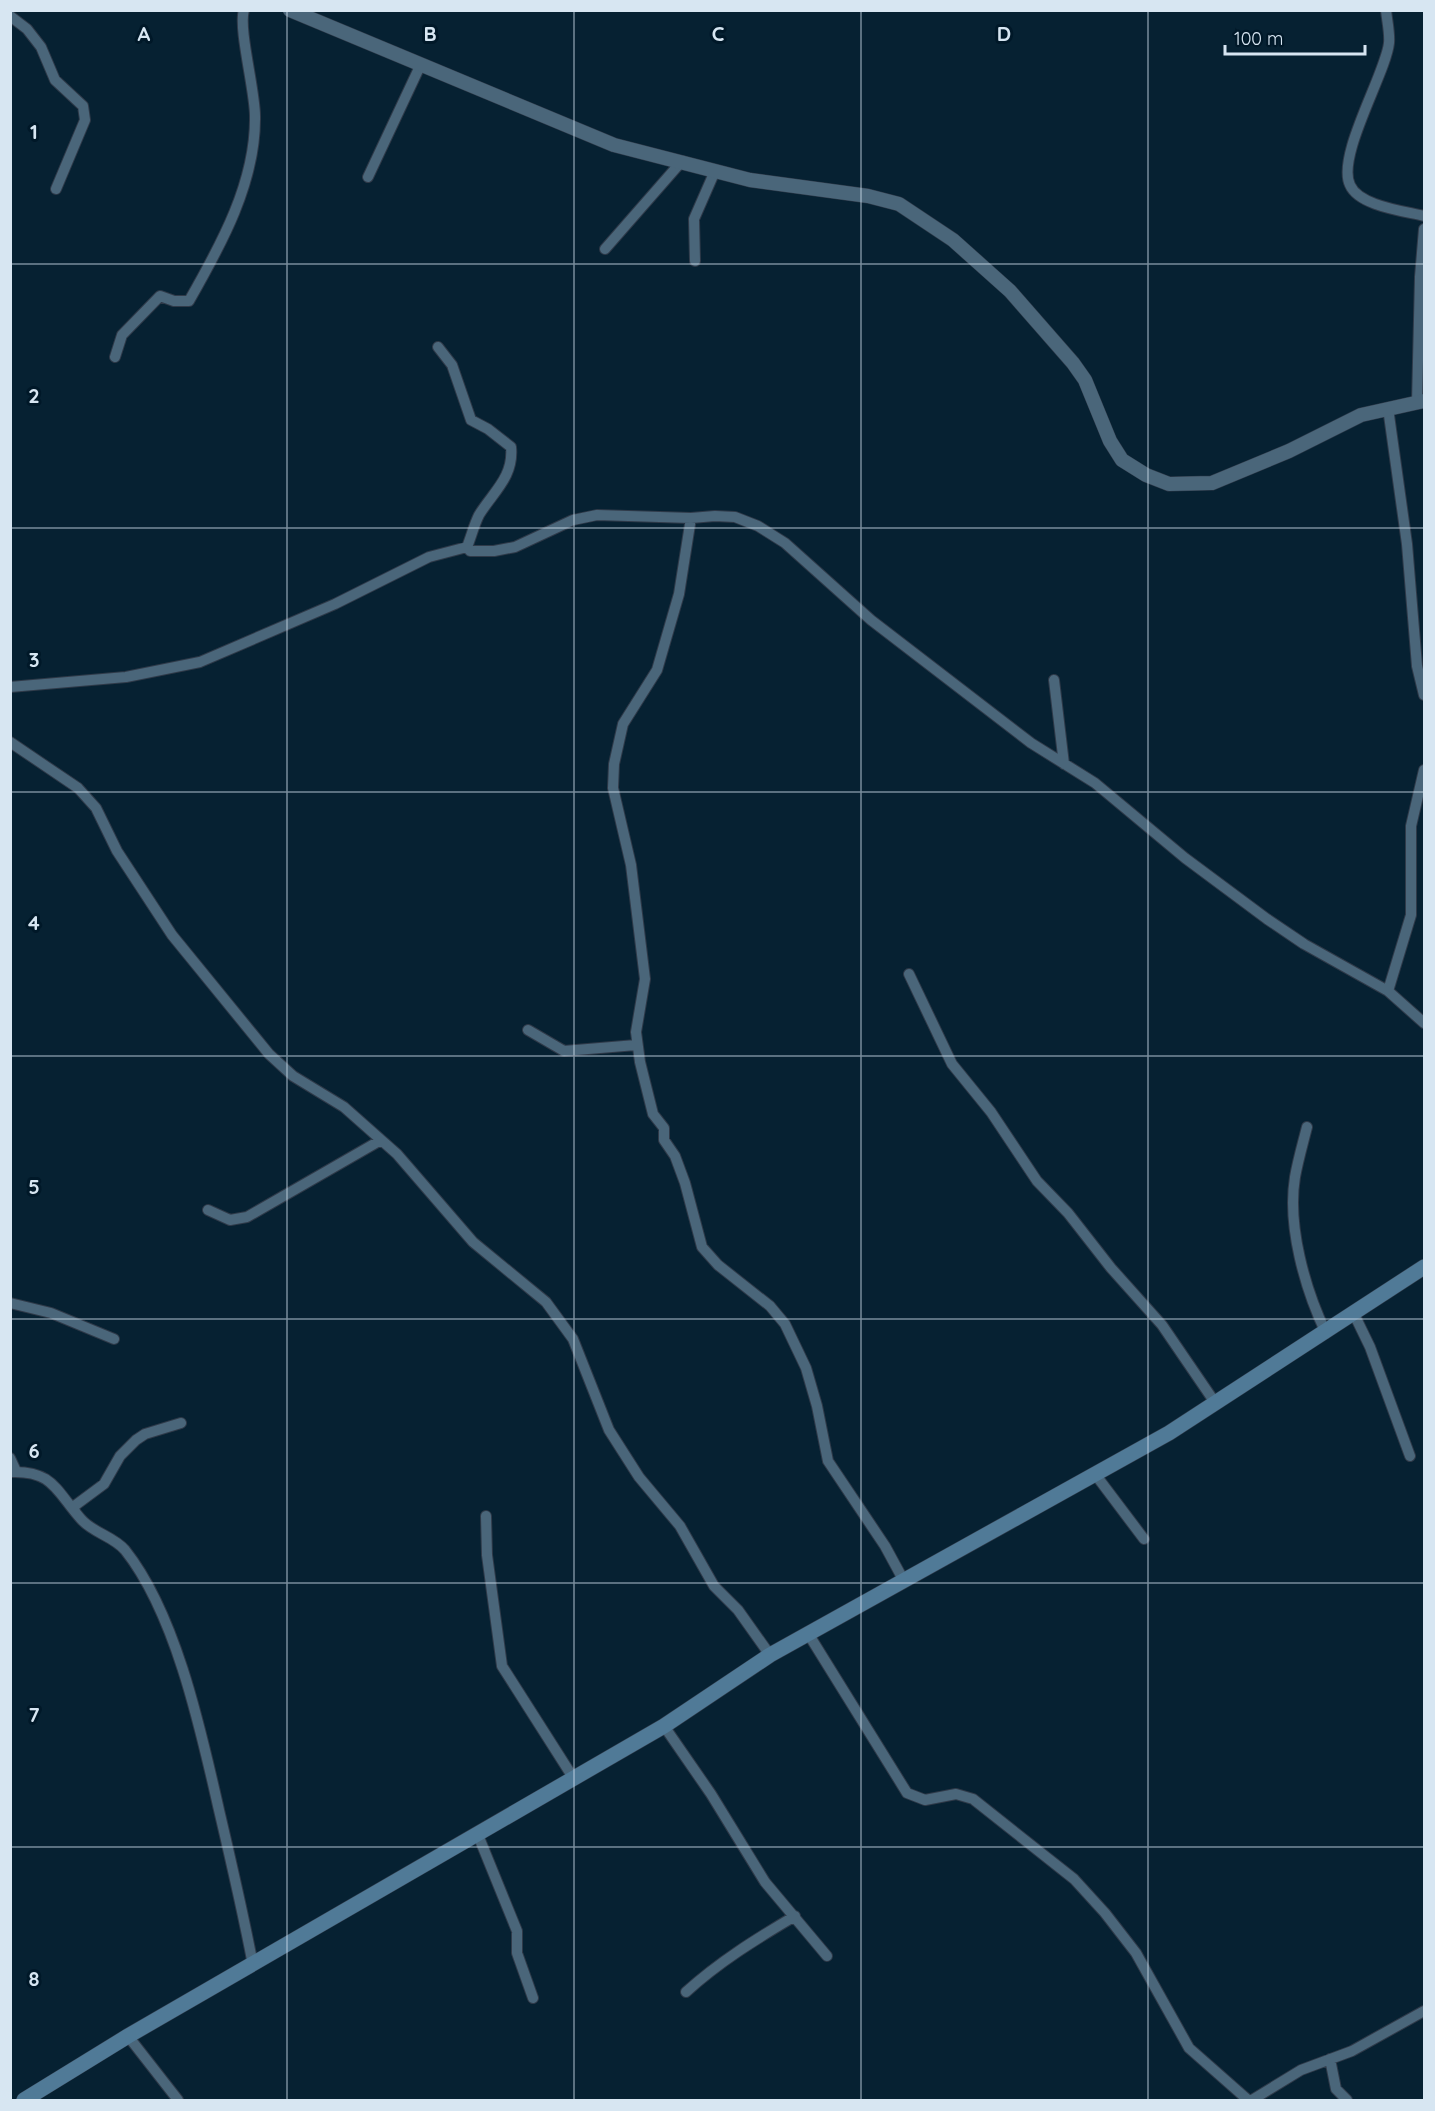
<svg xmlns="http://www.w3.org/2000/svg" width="1435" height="2111" viewBox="0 0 1435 2111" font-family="Quicksand,sans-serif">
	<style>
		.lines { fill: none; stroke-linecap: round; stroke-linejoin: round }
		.minor-casing { stroke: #2f3a49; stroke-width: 12 }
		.tertiary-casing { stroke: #2f3a49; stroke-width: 15 }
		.secondary-casing { stroke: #2f3a49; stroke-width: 16 }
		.minor { stroke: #4a667a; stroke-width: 10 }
		.tertiary { stroke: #4a667a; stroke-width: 14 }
		.secondary { stroke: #507a97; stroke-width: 15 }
		.grid { fill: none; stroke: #d7e6f2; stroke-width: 1.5; stroke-opacity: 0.55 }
		.grid-label { font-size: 20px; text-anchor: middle; font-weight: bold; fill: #d7e6f2; stroke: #001828; stroke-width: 6; stroke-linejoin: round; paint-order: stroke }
	</style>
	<rect width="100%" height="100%" fill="#062132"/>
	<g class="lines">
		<defs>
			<path id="minor" d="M1386,10C1387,21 1390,33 1389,43C1386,73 1336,156 1350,185C1359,206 1404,211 1424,216
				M10,16L27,29L41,47L55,80L83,106L85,120L56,189
				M368,177L421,64
				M605,249L682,161
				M695,261L694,219L715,171
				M438,347L452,365L471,420L488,429L511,447C514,477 493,492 479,515C474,525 471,537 467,547
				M115,357L122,335L160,296L174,301H189C221,245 256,182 255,116C255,90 238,28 244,10
				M1417,403L1420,277L1424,229
				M1388,408L1407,544L1417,666L1424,695
				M691,518L679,594L657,670L623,724L614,764L613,788L631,865L645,979L636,1032L640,1062L653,1114L664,1128V1140L675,1156L685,1183L702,1247L718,1265L770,1306L785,1324L806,1368L817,1406L828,1461L885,1546L904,1581
				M1054,680L1064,764
				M10,687L126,677L200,662L335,604L429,557L467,547L470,551H494L515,547L573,520L597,515L691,518L715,516L735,517L758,526L785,543L871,620L1031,743L1095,783L1185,858L1267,919L1304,944L1388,991L1424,1023
				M10,742L78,788L96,808L117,851L172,935L269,1054L293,1076L344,1107L397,1154L473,1242L546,1302L573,1339L609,1430L639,1477L680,1526L714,1586L738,1610L770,1655
				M909,974L952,1064L991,1112L1037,1181L1068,1213L1111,1268L1162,1325L1216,1404
				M1388,991L1411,915V826L1424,770
				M528,1030L564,1051L636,1045
				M1307,1127C1303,1143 1298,1160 1295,1177C1287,1226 1305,1289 1326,1333
				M208,1210L230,1220L247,1217L381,1140
				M10,1303L51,1313L114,1339
				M1354,1314L1370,1347L1410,1456
				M10,1458L16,1471
				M10,1472C53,1470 56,1491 81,1519C93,1533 113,1536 125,1550C176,1614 201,1731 219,1810C231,1861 243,1913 253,1965
				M1095,1474L1144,1539
				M75,1511L73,1507L104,1484L120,1456L136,1440L145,1434L181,1423
				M486,1516L487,1555L502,1666L574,1779
				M809,1635L907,1793L925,1800L956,1794L973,1799L1074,1879L1105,1913L1136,1953L1189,2048L1248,2100
				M664,1726L711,1794L765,1882L827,1956
				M478,1835L517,1931V1953L533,1998
				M686,1992C719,1962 756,1939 795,1916
				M128,2036L178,2100
				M1330,2059L1336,2089L1347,2100
				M1252,2100L1301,2070L1352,2051L1424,2011"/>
			<path id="tertiary" d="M290,10L614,145L750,180L868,196L899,204L953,240L1010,291L1073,363L1085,380L1110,441L1122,460L1146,475L1169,484L1212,483L1289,451L1361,415L1424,401"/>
			<path id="secondary" d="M24,2100L128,2036L664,1726L770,1655L1169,1433L1424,1267"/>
		</defs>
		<!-- minor casing -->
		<use href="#minor" class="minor-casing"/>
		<!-- tertiary casing -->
		<use href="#tertiary" class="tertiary-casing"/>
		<!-- secondary casing -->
		<use href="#secondary" class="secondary-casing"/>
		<!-- minor -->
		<use href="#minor" class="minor"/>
		<!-- tertiary -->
		<use href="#tertiary" class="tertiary"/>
		<!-- secondary -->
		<use href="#secondary" class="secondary"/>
	</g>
	<!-- grid -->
	<path class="grid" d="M287,10V2100M574,10V2100M861,10V2100M1148,10V2100M10,264H1424M10,528H1424M10,792H1424M10,1056H1424M10,1319H1424M10,1583H1424M10,1847H1424"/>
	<g class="grid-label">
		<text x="144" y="41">A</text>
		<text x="430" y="41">B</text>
		<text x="718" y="41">C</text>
		<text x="1004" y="41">D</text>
		<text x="34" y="139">1</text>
		<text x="34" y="403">2</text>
		<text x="34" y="667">3</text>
		<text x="34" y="930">4</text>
		<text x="34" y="1194">5</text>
		<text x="34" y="1458">6</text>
		<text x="34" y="1722">7</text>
		<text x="34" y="1986">8</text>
	</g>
	<!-- border -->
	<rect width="1435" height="2111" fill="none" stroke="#d7e6f2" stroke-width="24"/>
	<!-- scale -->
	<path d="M1225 45v9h140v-9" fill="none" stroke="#d7e6f2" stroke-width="3"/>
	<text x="1234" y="45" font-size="18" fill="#d7e6f2" stroke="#001828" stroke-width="4.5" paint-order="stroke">100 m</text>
</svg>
